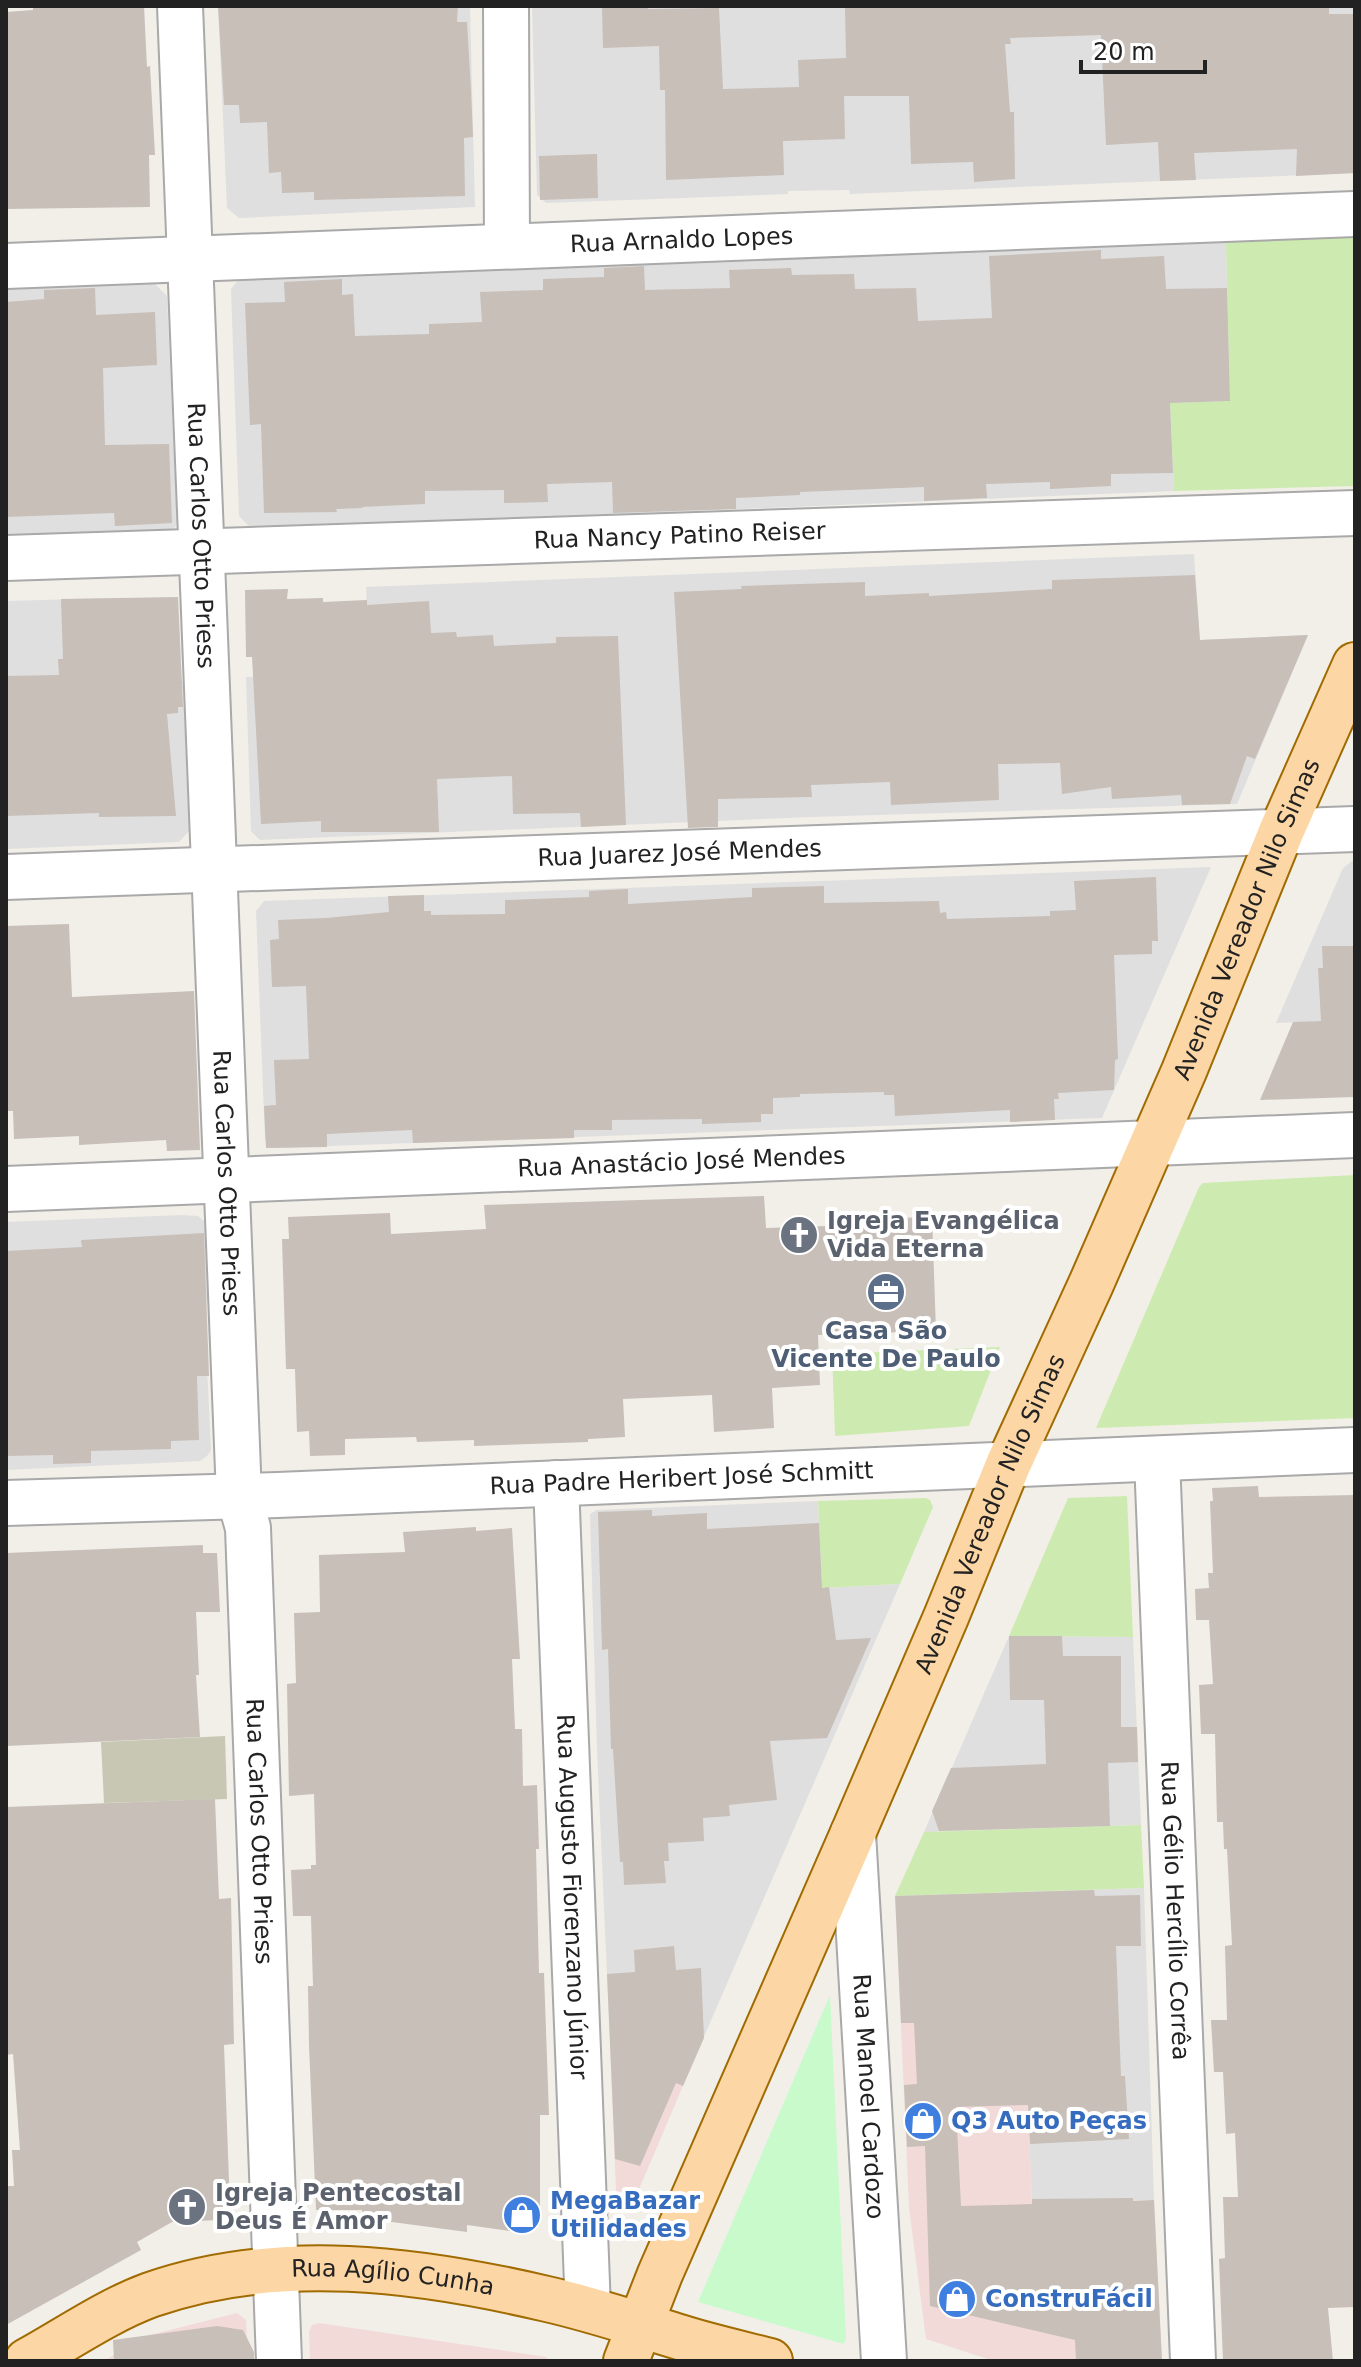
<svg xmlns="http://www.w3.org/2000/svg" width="1361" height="2367" viewBox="0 0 1361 2367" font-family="'DejaVu Sans',sans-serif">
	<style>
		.residential { fill: #e0dfdf }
		.commercial { fill: #f2dad9 }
		.construction { fill: #c7c7b4 }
		.grass { fill: #cdebb0 }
		.park { fill: #c8facc }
		.building { fill: #c7bfb8 }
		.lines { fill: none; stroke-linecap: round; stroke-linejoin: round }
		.minor-casing { stroke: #a9a9a9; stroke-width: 48 }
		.major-casing { stroke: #a06b00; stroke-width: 48 }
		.minor { stroke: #fff; stroke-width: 44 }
		.major { stroke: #fcd6a4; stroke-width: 44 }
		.labels { text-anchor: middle; stroke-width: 8; stroke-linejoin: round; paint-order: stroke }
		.street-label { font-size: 24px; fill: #222; stroke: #fff }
		.worship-label { font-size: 24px; font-weight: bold; fill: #5b616d; stroke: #fff; text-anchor: start }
		.service-label { font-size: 24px; font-weight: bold; fill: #4e5e75; stroke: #fff }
		.shop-label { font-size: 24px; font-weight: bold; fill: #366cbe; stroke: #fff; text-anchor: start }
	</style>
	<rect width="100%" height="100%" fill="#f2efe9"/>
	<!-- residential -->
	<path class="residential" d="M218,6H470L475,207L239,218L227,208Z
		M532,6H1355V173L850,194L849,190L788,191V194L546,203L537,195Z
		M1226,241L1230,401L1170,403L1174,491L550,517L249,526L239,516L231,289L241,277Z
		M155,284L167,296L177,524L171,533L6,536V289Z
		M1194,554L1200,640L1308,635L1237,804L812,817L260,840L251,831L246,677L369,673L366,587Z
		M110,598L111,683L183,681L189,831L179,842L6,849V601Z
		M1355,859V1020L1276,1023L1343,868Z
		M1211,867L1102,1118L274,1148L265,1140L256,911L264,901Z
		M182,1215L198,1216L205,1222L207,1301L204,1302L211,1450L207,1456L200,1461L6,1470V1222Z
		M818,1501L822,1588L900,1584L703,2039L610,2042L597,1750L590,1514L597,1510Z
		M1009,1636L1133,1637L1141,1825L924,1832Z
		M1144,1888L1154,2200L1032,2204L1027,2080L895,1896Z"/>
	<!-- commercial -->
	<path class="commercial" d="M898,1960L1027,2080L1032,2204L1154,2200L1162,2361H994L926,2339L909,2208Z
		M703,2039L634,2201L616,2193L610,2042Z
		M237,2313L246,2320L248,2361H103L150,2335Z
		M319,2323L546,2357L551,2361H310L309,2332L312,2325Z"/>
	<!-- construction -->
	<path class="construction" d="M225,1736L227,1799L104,1803L101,1742Z"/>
	<!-- grass -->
	<path class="grass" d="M1355,235V486L1174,491L1170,403L1230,401L1226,241Z
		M1355,1175V1418L1096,1428L1199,1187L1203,1183Z
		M1000,1347L969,1426L835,1436L832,1354Z
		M1127,1496L1133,1637L1009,1636L1068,1498Z
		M926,1498L930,1500L933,1507L900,1584L822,1588L818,1501Z
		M1141,1825L1144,1888L895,1896L924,1832Z"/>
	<!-- park -->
	<path class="park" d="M830,1995L846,2338L844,2344L698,2302Z"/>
	<!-- building -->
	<path class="building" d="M33,6H144L147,67L150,66L155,155H149L150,207L6,209V12L33,10Z
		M218,6H458L457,22H467L471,90L473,137L464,138L465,196L314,200V192L282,193L281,172L269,173L267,122L240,123L239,105H224Z
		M602,6H648V9L719,8L723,89L799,87L798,60L846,58L845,6H1329V14H1355V173L1296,176L1297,149L1194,153L1196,180L1160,181L1158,142L1106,145L1101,35L1010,38L1011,44H1005L1010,112H1014L1015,179L974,182L973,162L911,164L909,96H844L845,139L783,141L784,175L666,180L665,90H660L659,46L603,48Z
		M597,154L598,198L540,200L539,156Z
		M1101,250V259L1164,256L1166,289L1227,288L1230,401L1170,403L1173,473L1111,474V486L1050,489V482L986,484L987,498L924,501V487L800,492V495L736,498V509L613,513L612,482L547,484L548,502L504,503V490L425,491V504L362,507L363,508L336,509L337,512L264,513L261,424L250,425L245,303L285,302L284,282L342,279V295L353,294L355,336L429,334V324L482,322L480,292L543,290V279L604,277V268L644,266L645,290L730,288L729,270L791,268L792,275L854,274L855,289L916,288L918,321L992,318L989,256Z
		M95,288L96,315L155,312L157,365L103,368L105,445L169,444L172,523L115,526L114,513L6,517V302L44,299V290Z
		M1195,575L1200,640L1308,635L1255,759L1247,756L1230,804L1182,805L1181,795L1112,799L1111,787L1062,794L1060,763L998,764L999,800L891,805L890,782L811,785L812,797L718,799V827L688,828L674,592L742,589L741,586L865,582V596L929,593V596L1052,589V580Z
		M288,589L287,599L323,598V602L367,600V605L429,601L431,633L456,632L457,637L493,635L494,646L556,643V637L618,636L626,825L581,827L580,813L513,814L512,776L437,779L439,832H321V821L261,824L252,657H246L245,590Z
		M178,597L183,707H178V713L167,714L176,816L99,817V813L6,816V676L59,675L58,659H63L61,599Z
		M1156,877L1158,941H1152V954L1114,955L1118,1059L1115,1060L1114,1090L1058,1093L1059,1099H1054L1055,1120L1010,1122V1110L895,1116L894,1095H884V1092L800,1094V1097L773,1098V1114H761V1122L702,1124V1119L612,1120V1130H574V1138L413,1143L412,1130L327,1134V1147L266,1148L264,1106L276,1105L274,1060L309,1059L306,986L272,987L270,940L279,939L278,920L326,918L389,912L388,896L424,895V911H431V915L505,914V900L589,897V891L628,889V904L752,897V888L824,886V903L939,901L940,913L946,912L947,919L1050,916V911L1076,910L1074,881Z
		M69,924L72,997L194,991L200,1150L167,1151L166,1140L79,1145V1136L14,1139L13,1111H6V926Z
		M1322,946H1355V1097L1260,1100L1293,1022L1321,1021L1318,968H1323Z
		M764,1196L766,1228L828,1226L827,1220L932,1217L936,1331L818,1335L820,1385L772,1388L774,1428L714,1432L712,1395L623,1399L625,1437L588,1439V1442L474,1446V1440L417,1442L416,1437L345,1439V1455L310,1456L309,1431L297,1432L295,1369H286L282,1239H289L288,1217L390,1213L391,1234L486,1229L484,1205Z
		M204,1233L209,1376H197L199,1440L171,1441V1449L91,1451V1463L53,1464V1455L6,1456V1251L82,1247L81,1240Z
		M1258,1486L1259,1497L1355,1495V2307L1328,2308L1333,2361H1223L1219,2259L1225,2258L1223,2197H1238L1235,2133L1226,2134L1223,2072H1214L1211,2020H1227L1225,1946L1232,1945L1227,1849H1224L1223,1822H1217L1215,1734H1201L1199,1685L1213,1684L1209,1620H1196L1195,1589L1209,1588L1208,1573H1213L1210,1501H1213L1212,1488Z
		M652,1510V1516L707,1513V1529L819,1523L822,1588L829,1587L836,1640L871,1638L827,1738L770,1741L777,1800L729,1805L730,1816L703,1818L704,1841L668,1843L669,1861H664L666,1883L624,1885L623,1862H620L613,1749H611L608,1649L602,1650L598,1512Z
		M476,1527V1531L512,1528L520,1659H512L515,1729H522L523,1786L537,1785L539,1849H536L539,1973H544L549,2115H540V2212L529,2227L510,2225V2231L467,2225V2232L362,2218V2210H316L309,2045L308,1986H313L311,1916H293L291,1870L311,1869V1865H316L314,1794L289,1796L287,1684L296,1683L294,1613L320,1612L319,1555L405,1552L403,1532Z
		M203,1545V1553H217L220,1612H196L199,1675H196L200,1737L6,1746V1553Z
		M1009,1636H1062L1063,1656H1121V1727H1137L1138,1762L1108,1763L1110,1826L939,1831L932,1811L951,1768L1046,1764L1044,1700H1010Z
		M215,1799L219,1899L231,1898L234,2044L224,2045L230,2208L219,2220L172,2222L137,2242L141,2250L6,2325V2186H14L12,2150H20L13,2054L6,2055V1807Z
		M1094,1890L1095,1896L1140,1895L1141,1946H1116L1121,2076H1125L1129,2139L1030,2144L1028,2105L956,2107L961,2206L1032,2204V2199L1133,2198V2201L1154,2200L1162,2361H1076L1075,2340L930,2306L925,2146L907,2147L904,2085L917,2084L914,2023H901L895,1896Z
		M674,1946L676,1970L701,1968L704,2038L683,2086L676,2083L640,2166L615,2159L607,1974L635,1972L634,1950Z
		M217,2326L243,2330L254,2352V2361H114L113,2340Z"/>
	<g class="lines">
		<defs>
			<g id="minor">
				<path id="s1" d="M180,6L239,1496L248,1528L279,2361"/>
				<path d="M506,6L507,246"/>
				<path id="s2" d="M6,266L1355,214"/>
				<path id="s3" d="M6,558L1355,513"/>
				<path id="s4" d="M6,877L1355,829"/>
				<path id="s5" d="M6,1189L1355,1135"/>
				<path id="s6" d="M1157,1459L1193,2361"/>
				<path id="s7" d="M556,1483L588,2309"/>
				<path id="s8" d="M6,1503L278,1495L1355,1450"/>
				<path id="s9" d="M853,1833L884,2361"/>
			</g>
			<g id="major">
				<path id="s10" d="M27,2361C67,2339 107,2311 150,2295C278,2250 419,2269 547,2299C591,2309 633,2323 676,2336C707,2346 739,2353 770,2361"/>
				<path id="s11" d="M626,2361L660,2274L853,1833L946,1617L1008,1465L1091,1284L1184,1071L1281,832L1355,665"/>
			</g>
		</defs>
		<!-- minor casing -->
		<use href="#minor" class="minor-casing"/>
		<!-- major casing -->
		<use href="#major" class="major-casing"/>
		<!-- minor -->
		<use href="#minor" class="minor"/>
		<!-- major -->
		<use href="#major" class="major"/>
	</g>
	<!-- icons -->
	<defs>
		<symbol id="church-disc" viewBox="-11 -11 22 22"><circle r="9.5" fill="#6b7280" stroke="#fff"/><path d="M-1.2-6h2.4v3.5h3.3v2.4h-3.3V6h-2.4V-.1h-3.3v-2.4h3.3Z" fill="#fff"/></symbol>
		<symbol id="office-disc" viewBox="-11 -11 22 22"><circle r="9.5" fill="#5c6f8a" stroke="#fff"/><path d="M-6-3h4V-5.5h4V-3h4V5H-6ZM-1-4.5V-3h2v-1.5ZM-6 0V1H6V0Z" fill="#fff"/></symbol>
		<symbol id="shop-disc" viewBox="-11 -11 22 22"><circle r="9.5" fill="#3f7fe0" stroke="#fff"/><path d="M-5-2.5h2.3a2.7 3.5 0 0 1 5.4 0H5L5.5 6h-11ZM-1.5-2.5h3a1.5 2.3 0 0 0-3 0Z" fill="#fff"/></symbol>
	</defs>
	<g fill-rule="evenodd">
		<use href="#church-disc" x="777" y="1213" width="44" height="44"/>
		<use href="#office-disc" x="864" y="1270" width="44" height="44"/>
		<use href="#shop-disc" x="901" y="2099" width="44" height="44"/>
		<use href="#church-disc" x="165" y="2185" width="44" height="44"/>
		<use href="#shop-disc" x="500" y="2193" width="44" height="44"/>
		<use href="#shop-disc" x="935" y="2277" width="44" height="44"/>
	</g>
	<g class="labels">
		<!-- street labels -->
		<g class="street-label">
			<text dy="8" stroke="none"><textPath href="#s2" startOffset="676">Rua Arnaldo Lopes</textPath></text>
			<text dy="8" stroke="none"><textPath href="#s3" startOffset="674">Rua Nancy Patino Reiser</textPath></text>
			<text dy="8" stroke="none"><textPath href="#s1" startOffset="530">Rua Carlos Otto Priess</textPath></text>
			<text dy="8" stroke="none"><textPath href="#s4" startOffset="674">Rua Juarez José Mendes</textPath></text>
			<text dy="8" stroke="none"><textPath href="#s11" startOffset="1570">Avenida Vereador Nilo Simas</textPath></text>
			<text dy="8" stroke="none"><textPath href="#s5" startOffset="676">Rua Anastácio José Mendes</textPath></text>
			<text dy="8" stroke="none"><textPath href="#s1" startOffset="1178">Rua Carlos Otto Priess</textPath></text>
			<text dy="8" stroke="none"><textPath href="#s8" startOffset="676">Rua Padre Heribert José Schmitt</textPath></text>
			<text dy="8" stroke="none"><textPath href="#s11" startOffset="922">Avenida Vereador Nilo Simas</textPath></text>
			<text dy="8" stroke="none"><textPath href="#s1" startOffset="1828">Rua Carlos Otto Priess</textPath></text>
			<text dy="8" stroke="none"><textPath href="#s7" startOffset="414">Rua Augusto Fiorenzano Júnior</textPath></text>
			<text dy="8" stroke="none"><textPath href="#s6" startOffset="452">Rua Gélio Hercílio Corrêa</textPath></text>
			<text dy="8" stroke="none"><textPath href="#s9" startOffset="264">Rua Manoel Cardozo</textPath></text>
			<text dy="8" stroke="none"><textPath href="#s10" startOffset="386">Rua Agílio Cunha</textPath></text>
		</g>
		<!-- worship labels -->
		<g class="worship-label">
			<text x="827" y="1229">Igreja Evangélica<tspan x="827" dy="28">Vida Eterna</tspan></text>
			<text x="215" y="2201">Igreja Pentecostal<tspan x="215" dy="28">Deus É Amor</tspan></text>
		</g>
		<!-- service labels -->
		<g class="service-label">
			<text x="886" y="1339">Casa São<tspan x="886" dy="28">Vicente De Paulo</tspan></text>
		</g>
		<!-- shop labels -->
		<g class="shop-label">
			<text x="951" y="2129">Q3 Auto Peças</text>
			<text x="550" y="2209">MegaBazar<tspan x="550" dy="28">Utilidades</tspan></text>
			<text x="985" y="2307">ConstruFácil</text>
		</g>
	</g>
	<!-- border -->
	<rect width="1361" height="2367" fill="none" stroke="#222222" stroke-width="16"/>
	<!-- scale -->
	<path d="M1081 60v12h124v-12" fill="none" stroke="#222222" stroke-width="4"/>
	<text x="1093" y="60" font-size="24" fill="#222222" stroke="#ffffff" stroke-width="6" paint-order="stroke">20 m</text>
</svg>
